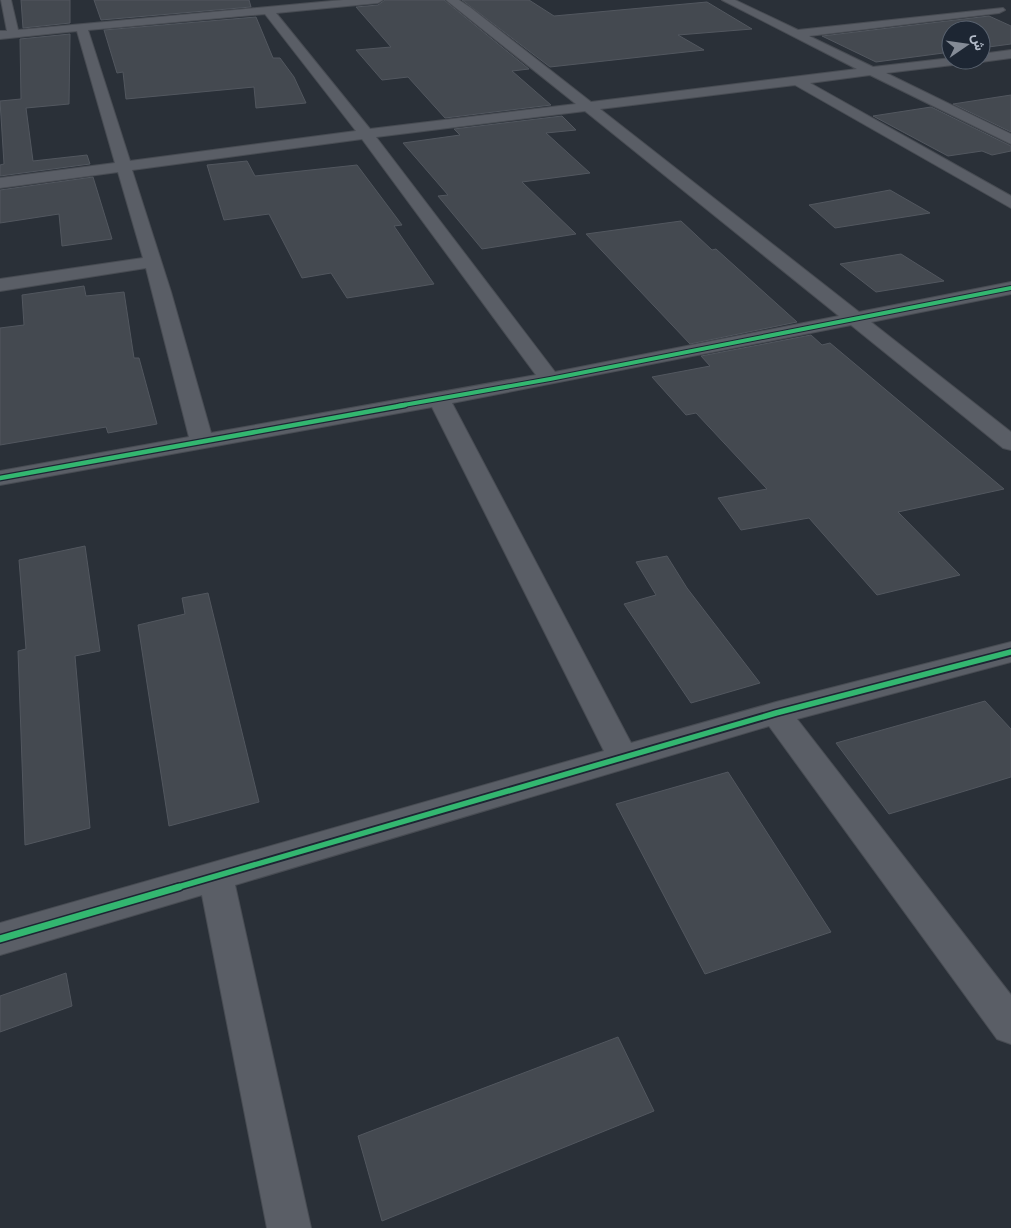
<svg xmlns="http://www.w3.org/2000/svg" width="1011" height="1228" viewBox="0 0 1011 1228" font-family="'Work Sans',Vazirmatn,sans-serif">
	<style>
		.building { fill: #444950; stroke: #52575f }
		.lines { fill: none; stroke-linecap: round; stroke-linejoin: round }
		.minor-casing { stroke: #484c53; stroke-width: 2 }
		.minor { fill: #5a5e66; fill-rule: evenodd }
		.cycleway-far3-casing { stroke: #1d2633; stroke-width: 6 }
		.cycleway-far2-casing { stroke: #1d2633; stroke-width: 7 }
		.cycleway-far1-casing { stroke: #1d2633; stroke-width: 9 }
		.cycleway-casing { stroke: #1d2633; stroke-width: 10 }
		.cycleway-far3 { stroke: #33b770; stroke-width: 4 }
		.cycleway-far2 { stroke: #33b770; stroke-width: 4.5 }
		.cycleway-far1 { stroke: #33b770; stroke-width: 5.5 }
		.cycleway { stroke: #33b770; stroke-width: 7 }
	</style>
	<rect width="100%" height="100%" fill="#2a3038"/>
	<!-- building -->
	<path class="building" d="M21,0H70V23L23,28Z
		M94,0H249L251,7L101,20Z
		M385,0H444L529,69L512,71L551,105L445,118L408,77L382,80L356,50L391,47L356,7L378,5Z
		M462,0H529L554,16L707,2L752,29L678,35L704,50L550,67Z
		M989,16L1011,26V44L981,48V30H951V52L876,62L822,36Z
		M256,17L273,58H280L294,77L306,103L256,108L254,87L126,99L123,72L117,73L104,30Z
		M70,34L69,104L26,108L33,161L87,155L90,164L0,176V165L4,164L0,101L21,99L20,39Z
		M1011,95V132L953,104Z
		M931,107L1011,146V151L992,155L982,151L948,156L873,116Z
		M562,116L576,130L546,133L590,173L522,182L576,234L482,249L438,196L448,195L403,143L460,135L454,129Z
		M247,161L255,176L357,165L402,225L394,226L434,284L347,298L331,273L302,278L269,214L224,220L207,165Z
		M93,177L112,239L62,246L59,214L0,223V190Z
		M890,190L930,213L835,228L809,205Z
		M681,221L712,250L716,249L797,322L690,344L586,234Z
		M901,254L944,281L876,292L840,264Z
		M84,286L86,296L124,292L134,358H139L157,424L108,433L106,427L0,445V328L24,325L22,295Z
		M811,335L822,345L830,343L1004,489L898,512L960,575L877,595L809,518L741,530L718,498L767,489L696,413L686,415L652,377L710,366L701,356Z
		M85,546L100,651L75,656L90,828L25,845L18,651L26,649L19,560Z
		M667,556L687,588L760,683L691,703L624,604L656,595L636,562Z
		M208,593L259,802L169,826L138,625L185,614L182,598Z
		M985,701L1011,729V777L889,814L836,743Z
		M728,772L831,932L705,974L616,804Z
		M66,973L72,1006L0,1032V996Z
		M618,1037L654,1111L382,1221L358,1136Z"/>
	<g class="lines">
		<defs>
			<path id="minor" d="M1,0H11L18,30L343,0H383L378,3L276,13L370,129L576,104L446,0H459L471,8L591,102L857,69L722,0H735L798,30L1003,8L1005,10L999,13L809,36L873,67L951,58V60H967L961,64L886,73L1011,134V144L870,75L810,83L1011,196V208L795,85L600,109L859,312L1011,282V294L871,322L1011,432V450L1003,448L851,325L452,403L631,743L776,702L1011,642V662L797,719L1011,995V1044L997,1039L769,726L235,885L311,1228H267L202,895L0,955V923L604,751L432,407L0,485V471L189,437L146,268L0,291V279L143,258L118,172L0,188V178L115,163L77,31L0,39V31H7ZM265,14L356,131L130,161L88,30ZM585,111L839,316L555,372L376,137ZM362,139L536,375L211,433L171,292L132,170Z
				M1011,50V58L981,62L976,60H981V54Z"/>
		</defs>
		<!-- minor casing -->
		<use href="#minor" class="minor-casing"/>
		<!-- minor -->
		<use href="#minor" class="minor"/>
		<defs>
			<path id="cycleway-far3" d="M398,406L550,379L1011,288"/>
			<path id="cycleway-far2" d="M0,478L405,405"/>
			<path id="cycleway-far1" d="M175,888L776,713L1011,652"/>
			<path id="cycleway" d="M0,939L179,887"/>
		</defs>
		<!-- cycleway-far3 casing -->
		<use href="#cycleway-far3" class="cycleway-far3-casing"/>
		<!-- cycleway-far2 casing -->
		<use href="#cycleway-far2" class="cycleway-far2-casing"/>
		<!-- cycleway-far1 casing -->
		<use href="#cycleway-far1" class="cycleway-far1-casing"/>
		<!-- cycleway casing -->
		<use href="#cycleway" class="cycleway-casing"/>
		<!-- cycleway-far3 -->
		<use href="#cycleway-far3" class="cycleway-far3"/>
		<!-- cycleway-far2 -->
		<use href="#cycleway-far2" class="cycleway-far2"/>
		<!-- cycleway-far1 -->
		<use href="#cycleway-far1" class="cycleway-far1"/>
		<!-- cycleway -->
		<use href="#cycleway" class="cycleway"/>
	</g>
	<!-- north arrow -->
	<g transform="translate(966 45) rotate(77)"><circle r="24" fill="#1d2633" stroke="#59626f"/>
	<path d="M0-4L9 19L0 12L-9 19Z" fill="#848b96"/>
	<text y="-8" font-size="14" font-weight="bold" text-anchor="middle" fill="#b4bcc9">ش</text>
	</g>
</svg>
